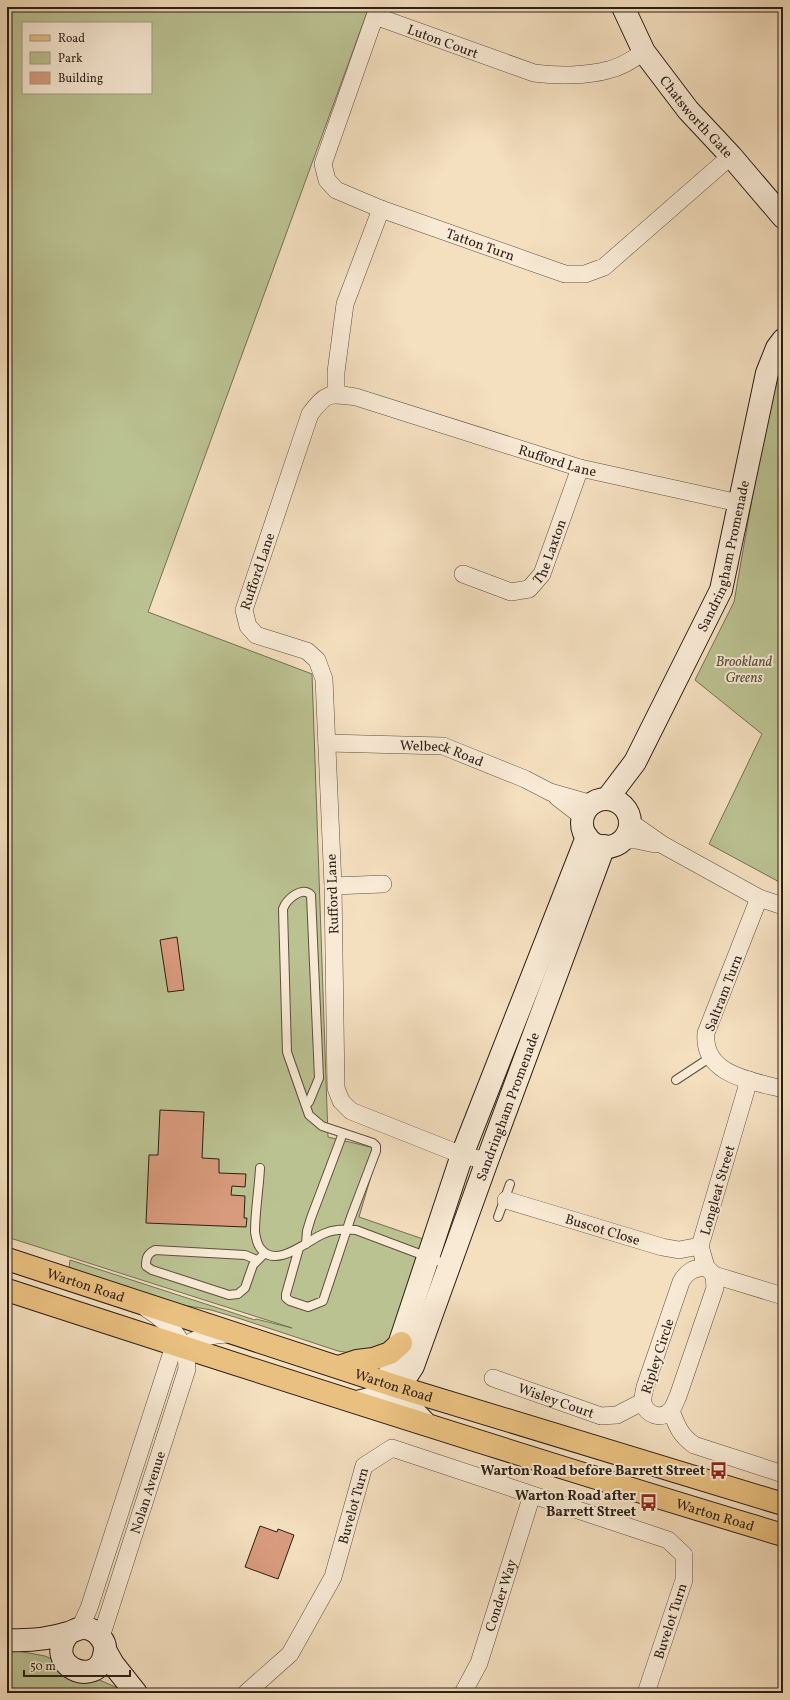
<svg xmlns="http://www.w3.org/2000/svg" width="790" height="1700" viewBox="0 0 790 1700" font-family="Vollkorn,serif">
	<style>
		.green { fill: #bbc292; stroke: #737054; fill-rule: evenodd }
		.building { fill: #d99b7d; stroke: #2b1f16 }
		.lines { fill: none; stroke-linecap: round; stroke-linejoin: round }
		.lane-casing { stroke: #5d4f40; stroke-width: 10 }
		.street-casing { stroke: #5d4f40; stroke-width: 18 }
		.secondary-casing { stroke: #2b1f16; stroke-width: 24 }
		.primary-casing { stroke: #2b1f16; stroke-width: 24 }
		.lane { stroke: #f8ead5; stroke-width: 8 }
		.street { stroke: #f8ead5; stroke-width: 17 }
		.secondary { stroke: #f8ead5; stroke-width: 22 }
		.primary { stroke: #eac080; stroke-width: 22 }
		.labels { text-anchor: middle; stroke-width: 4; stroke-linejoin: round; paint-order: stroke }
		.street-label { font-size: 14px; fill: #2b1f16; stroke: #f8ead5 }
		.park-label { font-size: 14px; font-style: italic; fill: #56503b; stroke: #f8ead5 }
		.poi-label { font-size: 14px; font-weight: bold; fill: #2b1f16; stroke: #f8ead5; text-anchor: end }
	</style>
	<rect width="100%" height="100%" fill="#f4dfbf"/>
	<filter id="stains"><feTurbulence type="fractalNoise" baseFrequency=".005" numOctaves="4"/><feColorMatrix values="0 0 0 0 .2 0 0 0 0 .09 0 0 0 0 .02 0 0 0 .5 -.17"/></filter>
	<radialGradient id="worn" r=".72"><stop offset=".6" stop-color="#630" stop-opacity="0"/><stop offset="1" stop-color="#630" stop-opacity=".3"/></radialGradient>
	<!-- green -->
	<path class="green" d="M7,7H369L148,612L312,674L328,1137L379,1149L359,1217L429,1241L389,1345L351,1353L338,1351L238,1318L211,1310L172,1303L69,1269L70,1260L255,1320L256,1319L292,1328L7,1237ZM23,23H151V93H23Z
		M783,358V884L709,844L762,734L695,680L734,602L772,384Z
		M7,1649L45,1656L129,1693H7Z"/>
	<!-- building -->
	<path class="building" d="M177,937L184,990L168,992L160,940Z
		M160,1110L204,1112L202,1158L219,1159V1173L246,1174L245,1187L232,1186L231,1195L245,1196L244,1218H247L246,1227L146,1223L149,1155H158Z
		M260,1526L277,1532L278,1529L294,1535L278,1579L245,1567Z"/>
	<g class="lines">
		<defs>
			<path id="lane" d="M676,1080L711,1057
				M306,1105L309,1102L319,1078L311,895C302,885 286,900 283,909L287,1052L309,1115L322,1126L343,1133
				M260,1168C259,1189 255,1211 255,1232C256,1238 257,1245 261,1249C276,1269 307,1241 323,1234C334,1229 344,1229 356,1230L449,1265
				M498,1217L510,1184
				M299,1248L286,1294V1298L290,1301L308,1307L323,1301L351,1217L376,1151V1146L373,1143L343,1133L311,1218L307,1231L306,1244
				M257,1260L245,1255L155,1250C147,1254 146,1258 146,1266L152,1270L229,1295L238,1294L245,1288L253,1265L264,1254"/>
			<g id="street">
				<path id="s1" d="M644,52C633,59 622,67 608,70C587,76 556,76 534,73L375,16L323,164L327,180L336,190L381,209L565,274H585L604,267L731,156"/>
				<path d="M336,394V372L345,304L381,209"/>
				<path id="s2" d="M463,574L511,592L529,589L542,574L580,468"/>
				<path id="s3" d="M327,743L443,746L525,779L550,792L592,804"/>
				<path d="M557,797L583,817"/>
				<path d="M630,822L663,845L759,898L783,906"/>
				<path d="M623,840H636L655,844"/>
				<path d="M333,886L383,884"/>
				<path d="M759,898L706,1033C702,1075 752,1081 783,1089"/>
				<path d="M749,1080L700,1246L706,1267L714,1275L783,1296"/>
				<path id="s4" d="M487,1161L462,1155L351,1111L341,1101L336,1088L333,886L324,679L317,660L307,651L256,635L248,626L244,610L310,414C327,392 329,393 356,397L580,468L739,503"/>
				<path id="s5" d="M506,1200L662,1247L679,1250L700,1246"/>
				<path d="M706,1267C694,1268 687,1271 681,1282L645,1387C644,1392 642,1399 643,1403C647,1415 662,1421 671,1410C674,1407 676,1400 678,1396L715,1288L714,1275"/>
				<path id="s6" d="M493,1378L601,1416L617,1415L642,1402"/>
				<path d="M671,1411C677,1426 680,1435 694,1445L783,1474"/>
				<path d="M80,1628L89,1608L171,1355C192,1339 201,1336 227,1334"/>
				<path id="s7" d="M101,1637L187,1369C187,1340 170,1324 147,1309"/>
				<path id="s8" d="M246,1693L290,1654L333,1577L364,1466L392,1448L668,1540L684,1555V1580L646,1693"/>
				<path id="s9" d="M463,1693L479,1663L532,1495"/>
			</g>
			<g id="secondary">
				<path id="s10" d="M623,7L644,52L688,110L731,156L783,217"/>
				<path id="s11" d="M607,799L635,762L721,590L767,373L777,348L783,340"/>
				<circle cx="606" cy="823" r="24"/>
				<path id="s12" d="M357,1402C381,1397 400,1389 413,1366L487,1161L604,846"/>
				<path d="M426,1424L402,1399L389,1375L462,1155L587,837"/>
				<path d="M7,1640C27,1641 49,1639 68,1633C73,1632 77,1628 83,1628C90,1628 97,1632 101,1638C105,1643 106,1649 104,1655C98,1689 41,1666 69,1633"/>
				<path d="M105,1650L113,1664L136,1693"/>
			</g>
			<g id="primary">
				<path id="s13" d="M7,1259L395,1386L783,1504"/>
				<path id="s14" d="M7,1290C265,1374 523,1457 783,1535"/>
				<path d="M339,1367L357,1361L373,1359L390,1353L401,1343"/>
			</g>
		</defs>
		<!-- lane casing -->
		<use href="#lane" class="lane-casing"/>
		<!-- street casing -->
		<use href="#street" class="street-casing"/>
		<!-- secondary casing -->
		<use href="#secondary" class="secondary-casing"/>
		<!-- primary casing -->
		<use href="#primary" class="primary-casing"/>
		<!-- lane -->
		<use href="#lane" class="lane"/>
		<!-- street -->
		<use href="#street" class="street"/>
		<!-- secondary -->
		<use href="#secondary" class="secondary"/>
		<!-- primary -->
		<use href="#primary" class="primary"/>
	</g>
	<!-- icons -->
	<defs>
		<symbol id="bus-bare" viewBox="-9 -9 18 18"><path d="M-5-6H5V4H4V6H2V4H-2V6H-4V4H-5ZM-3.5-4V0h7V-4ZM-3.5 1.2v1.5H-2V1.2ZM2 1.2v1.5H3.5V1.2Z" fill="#8f2418" stroke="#f8ead5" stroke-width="2.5" paint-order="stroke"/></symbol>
	</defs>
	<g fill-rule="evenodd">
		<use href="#bus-bare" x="706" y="1458" width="25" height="25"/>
		<use href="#bus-bare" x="636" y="1490" width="25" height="25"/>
	</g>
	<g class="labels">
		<!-- street labels -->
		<g class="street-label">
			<text transform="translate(443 41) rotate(20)" y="5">Luton Court</text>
			<text dy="5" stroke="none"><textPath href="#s10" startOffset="133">Chatsworth Gate</textPath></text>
			<text dy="5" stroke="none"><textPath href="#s1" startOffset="625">Tatton Turn</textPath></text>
			<text dy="5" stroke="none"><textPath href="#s4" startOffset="1170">Rufford Lane</textPath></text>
			<text dy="5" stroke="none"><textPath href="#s2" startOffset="113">The Laxton</textPath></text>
			<text dy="5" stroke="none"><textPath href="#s11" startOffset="272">Sandringham Promenade</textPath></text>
			<text dy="5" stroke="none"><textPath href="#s4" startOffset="739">Rufford Lane</textPath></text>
			<text dy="5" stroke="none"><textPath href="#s3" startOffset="116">Welbeck Road</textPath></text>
			<text transform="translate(332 894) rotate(-92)" y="5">Rufford Lane</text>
			<text transform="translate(723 993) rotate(-69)" y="5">Saltram Turn</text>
			<text dy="5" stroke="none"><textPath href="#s12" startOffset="345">Sandringham Promenade</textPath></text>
			<text transform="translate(717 1190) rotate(-74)" y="5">Longleat Street</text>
			<text dy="5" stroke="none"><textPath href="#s5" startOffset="101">Buscot Close</textPath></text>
			<text dy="5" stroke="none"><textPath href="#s13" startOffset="83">Warton Road</textPath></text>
			<text transform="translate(657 1356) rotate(-72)" y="5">Ripley Circle</text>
			<text dy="5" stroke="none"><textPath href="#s13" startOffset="407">Warton Road</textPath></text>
			<text dy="5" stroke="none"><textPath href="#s6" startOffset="67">Wisley Court</textPath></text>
			<text dy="5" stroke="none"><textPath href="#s7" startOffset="152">Nolan Avenue</textPath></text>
			<text dy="5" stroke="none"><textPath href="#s8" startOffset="221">Buvelot Turn</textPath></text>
			<text dy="5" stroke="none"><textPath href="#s14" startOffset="743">Warton Road</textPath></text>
			<text dy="5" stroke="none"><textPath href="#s9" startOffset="105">Conder Way</textPath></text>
			<text transform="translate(670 1621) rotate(-72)" y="5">Buvelot Turn</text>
		</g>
		<!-- park labels -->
		<g class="park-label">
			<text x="744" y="666">Brookland<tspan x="744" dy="16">Greens</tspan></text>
		</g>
		<!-- poi labels -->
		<g class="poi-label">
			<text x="705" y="1475">Warton Road before Barrett Street</text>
			<text x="636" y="1500">Warton Road after<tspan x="636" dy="16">Barrett Street</tspan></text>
		</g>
	</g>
	<!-- margin -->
	<rect width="790" height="1700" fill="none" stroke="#f4dfbf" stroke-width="24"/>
	<rect x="8" y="8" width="774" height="1684" fill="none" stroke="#2b1f16" stroke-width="2"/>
	<rect x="12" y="12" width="766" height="1676" fill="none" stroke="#2b1f16"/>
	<!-- legend -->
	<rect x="22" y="22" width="130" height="72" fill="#f8ead5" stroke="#a69989"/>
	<rect x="30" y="35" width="20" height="6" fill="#eac080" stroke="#a69989"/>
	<text x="58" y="42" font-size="12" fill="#2b1f16">Road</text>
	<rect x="30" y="52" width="20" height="12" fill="#bbc292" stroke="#a69989"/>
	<text x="58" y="62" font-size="12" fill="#2b1f16">Park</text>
	<rect x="30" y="72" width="20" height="12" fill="#d99b7d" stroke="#a69989"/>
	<text x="58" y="82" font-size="12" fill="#2b1f16">Building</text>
	<!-- scale -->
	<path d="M24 1670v6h106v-6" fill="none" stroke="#2b1f16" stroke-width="2"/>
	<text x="30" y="1670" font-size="12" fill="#2b1f16" stroke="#f8ead5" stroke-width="3" paint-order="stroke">50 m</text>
	<rect width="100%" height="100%" filter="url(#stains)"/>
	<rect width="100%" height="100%" fill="url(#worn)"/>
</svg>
